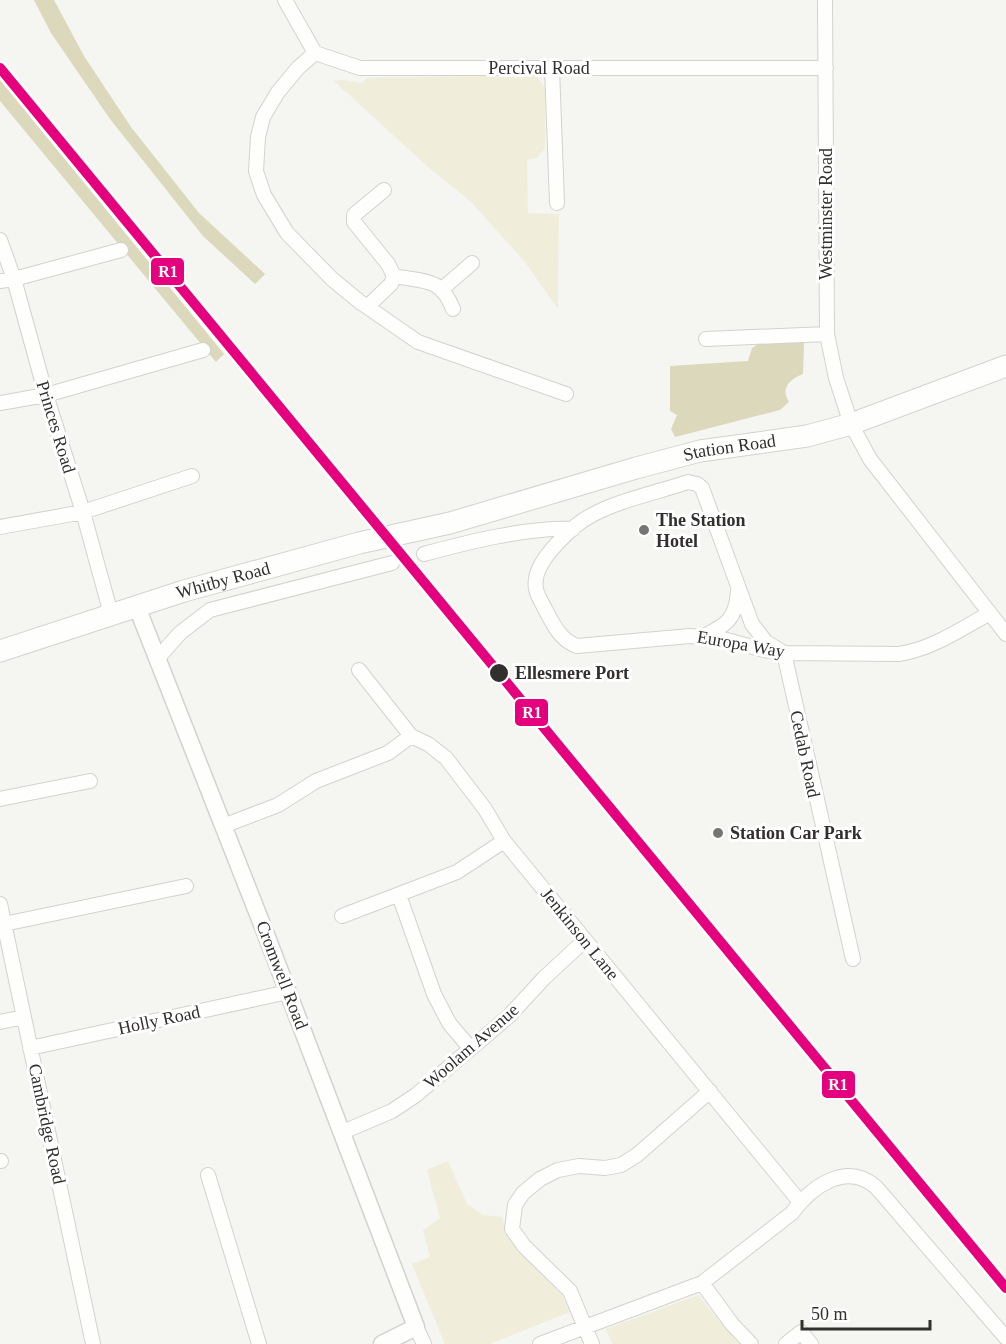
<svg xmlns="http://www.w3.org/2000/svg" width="1006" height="1344" viewBox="0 0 1006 1344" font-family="'Times New Roman',serif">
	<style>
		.green { fill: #f0eedb }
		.forest { fill: #dbd8bb }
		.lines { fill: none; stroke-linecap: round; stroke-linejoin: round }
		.minor-casing { stroke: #d2d2cf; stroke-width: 16 }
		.tertiary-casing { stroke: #d2d2cf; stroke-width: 19 }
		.primary-casing { stroke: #d2d2cf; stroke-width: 23 }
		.minor { stroke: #fefefd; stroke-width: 14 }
		.tertiary { stroke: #fefefd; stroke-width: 16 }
		.primary { stroke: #fefefd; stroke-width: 21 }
		.rail { stroke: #dadad9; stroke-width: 4.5 }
		.rail-1-casing { stroke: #fff; stroke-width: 15 }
		.rail-1 { stroke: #e5007d; stroke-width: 10 }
		.poi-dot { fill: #767572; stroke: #fff; stroke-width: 2 }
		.stop-dot { fill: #31302e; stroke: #fff; stroke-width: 2 }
		.labels { text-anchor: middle; stroke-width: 6; stroke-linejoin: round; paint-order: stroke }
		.street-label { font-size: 18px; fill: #31302e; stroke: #fff }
		.poi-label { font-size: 18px; font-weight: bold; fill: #31302e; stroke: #fff; text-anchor: start }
		.stop-label { font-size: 18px; font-weight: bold; fill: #31302e; stroke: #fff; text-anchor: start }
		.line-badge { stroke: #fff; stroke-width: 2 }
		.badge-label { font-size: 16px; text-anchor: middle; font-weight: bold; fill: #fff }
	</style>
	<rect width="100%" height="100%" fill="#f5f5f1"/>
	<!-- green -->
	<path class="green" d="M536,75L545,88V149L536,158L527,160L528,213L559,214L558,309L525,262L471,202L427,166L334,81L343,80L362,83L367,78Z
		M448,1161L467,1204L483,1215L502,1217L510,1241L562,1295L570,1312L490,1344H445L412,1264L430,1257L423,1230L440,1218L427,1170Z
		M698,1295L739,1344H612L606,1329Z"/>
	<!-- forest -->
	<path class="forest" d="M34,0H54L84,56L131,127L199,213L265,274L255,284L203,236L110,119L51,33Z
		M0,80L224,354L216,362L0,101Z
		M761,342L804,343L803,374C790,379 780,388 789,402L780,410L675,437L671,429L677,415L670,411V366L748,361L752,348Z"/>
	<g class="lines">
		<defs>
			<path id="minor" d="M285,0L315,53L360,68H826
				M825,0L827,334L836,378L851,424L870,459L1006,634
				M315,53L298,68L278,92L263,117L258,137L256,171L264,195L287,233L332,279L360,302L418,342L566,394
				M552,68L557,203
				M0,240L14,279L46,395L83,512L111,614
				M394,276C424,282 441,277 453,309
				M0,281L14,279L121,250
				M442,289L472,263
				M367,307L391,284L394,276L388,264L354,222V215L384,190
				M706,339L827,334
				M0,403L46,395L203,350
				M0,527L83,512L192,476
				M424,554C468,542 528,527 573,529
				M702,637C726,625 736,620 738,591
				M784,653L766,642L752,624L702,488L697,484L688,482C659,492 619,500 592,515C574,524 538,558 536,579C534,589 538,596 543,605C551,620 559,640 577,646L690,636L723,639L764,650L784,653L899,654C932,649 961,629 990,613
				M784,653L853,959
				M157,659L180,633L210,610L392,563
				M359,670L411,736L428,744L446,758L485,809L504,841L800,1202
				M0,799L90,781
				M223,826L278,805L316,781L388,753L411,736
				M399,895L434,994L449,1023L470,1048
				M0,904L93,1344
				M342,916L457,872L504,841
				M4,924L186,886
				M0,1022L24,1017
				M30,1048L288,992
				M343,1132L392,1111L416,1095L509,1016L544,978L585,940
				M0,1161H1
				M208,1175L259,1344
				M702,1283L792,1213C811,1187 846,1161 876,1187L1006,1338
				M416,1327L424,1344
				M540,1344L702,1283L732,1324L751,1344
				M592,1344L570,1291L524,1246L512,1229L515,1205L523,1193L540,1179L558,1170L579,1166L605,1168L621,1165L637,1155L710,1091
				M786,1344L801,1332L811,1344"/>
			<path id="tertiary" d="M137,607L265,932L416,1327L382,1344"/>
			<g id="primary">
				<path id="s1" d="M0,651L184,591L359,543L450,523L636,468L700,451L807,436L851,424L1006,366"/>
			</g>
		</defs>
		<!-- minor casing -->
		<use href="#minor" class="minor-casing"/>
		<!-- tertiary casing -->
		<use href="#tertiary" class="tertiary-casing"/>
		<!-- primary casing -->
		<use href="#primary" class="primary-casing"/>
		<!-- minor -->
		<use href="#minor" class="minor"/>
		<!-- tertiary -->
		<use href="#tertiary" class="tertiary"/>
		<!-- primary -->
		<use href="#primary" class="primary"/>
		<!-- rail -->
		<path class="rail" d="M505,681L1006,1288"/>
		<defs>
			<path id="rail-1" d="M0,68L1006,1288"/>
		</defs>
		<!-- rail-1 casing -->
		<use href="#rail-1" class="rail-1-casing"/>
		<!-- rail-1 -->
		<use href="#rail-1" class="rail-1"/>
	</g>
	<!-- markers -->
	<g class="poi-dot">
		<circle cx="644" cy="530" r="6"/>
		<circle cx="718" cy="833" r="6"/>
	</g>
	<circle class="stop-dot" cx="499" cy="673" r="10"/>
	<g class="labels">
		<!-- street labels -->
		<g class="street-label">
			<text x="539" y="74">Percival Road</text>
			<text transform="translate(826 214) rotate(-90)" y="6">Westminster Road</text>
			<text transform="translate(56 427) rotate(73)" y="6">Princes Road</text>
			<text dy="6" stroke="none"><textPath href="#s1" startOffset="758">Station Road</textPath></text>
			<text dy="6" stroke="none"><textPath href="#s1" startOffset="234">Whitby Road</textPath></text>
			<text transform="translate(741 644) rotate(10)" y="6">Europa Way</text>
			<text transform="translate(805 754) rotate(78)" y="6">Cedab Road</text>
			<text transform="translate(580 934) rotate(51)" y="6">Jenkinson Lane</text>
			<text transform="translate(282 975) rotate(69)" y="6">Cromwell Road</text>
			<text transform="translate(159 1020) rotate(-12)" y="6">Holly Road</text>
			<text transform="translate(471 1046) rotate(-41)" y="6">Woolam Avenue</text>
			<text transform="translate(47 1124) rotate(78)" y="6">Cambridge Road</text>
		</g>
		<!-- poi labels -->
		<g class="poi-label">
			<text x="656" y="526">The Station<tspan x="656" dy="21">Hotel</tspan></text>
			<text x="730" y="839">Station Car Park</text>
		</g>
		<!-- stop labels -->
		<g class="stop-label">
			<text x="515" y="679">Ellesmere Port</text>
		</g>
	</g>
	<g class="line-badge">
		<rect x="150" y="257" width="35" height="29" rx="6" fill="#e5007d"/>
		<rect x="514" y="698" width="35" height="29" rx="6" fill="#e5007d"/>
		<rect x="821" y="1070" width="35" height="29" rx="6" fill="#e5007d"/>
	</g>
	<g class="badge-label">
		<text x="168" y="277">R1</text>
		<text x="532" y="718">R1</text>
		<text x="838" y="1090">R1</text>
	</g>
	<!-- scale -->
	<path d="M802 1320v9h128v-9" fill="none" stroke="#31302e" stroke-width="3"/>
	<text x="811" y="1320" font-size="18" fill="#31302e" stroke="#ffffff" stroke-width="4.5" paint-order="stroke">50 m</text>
</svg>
